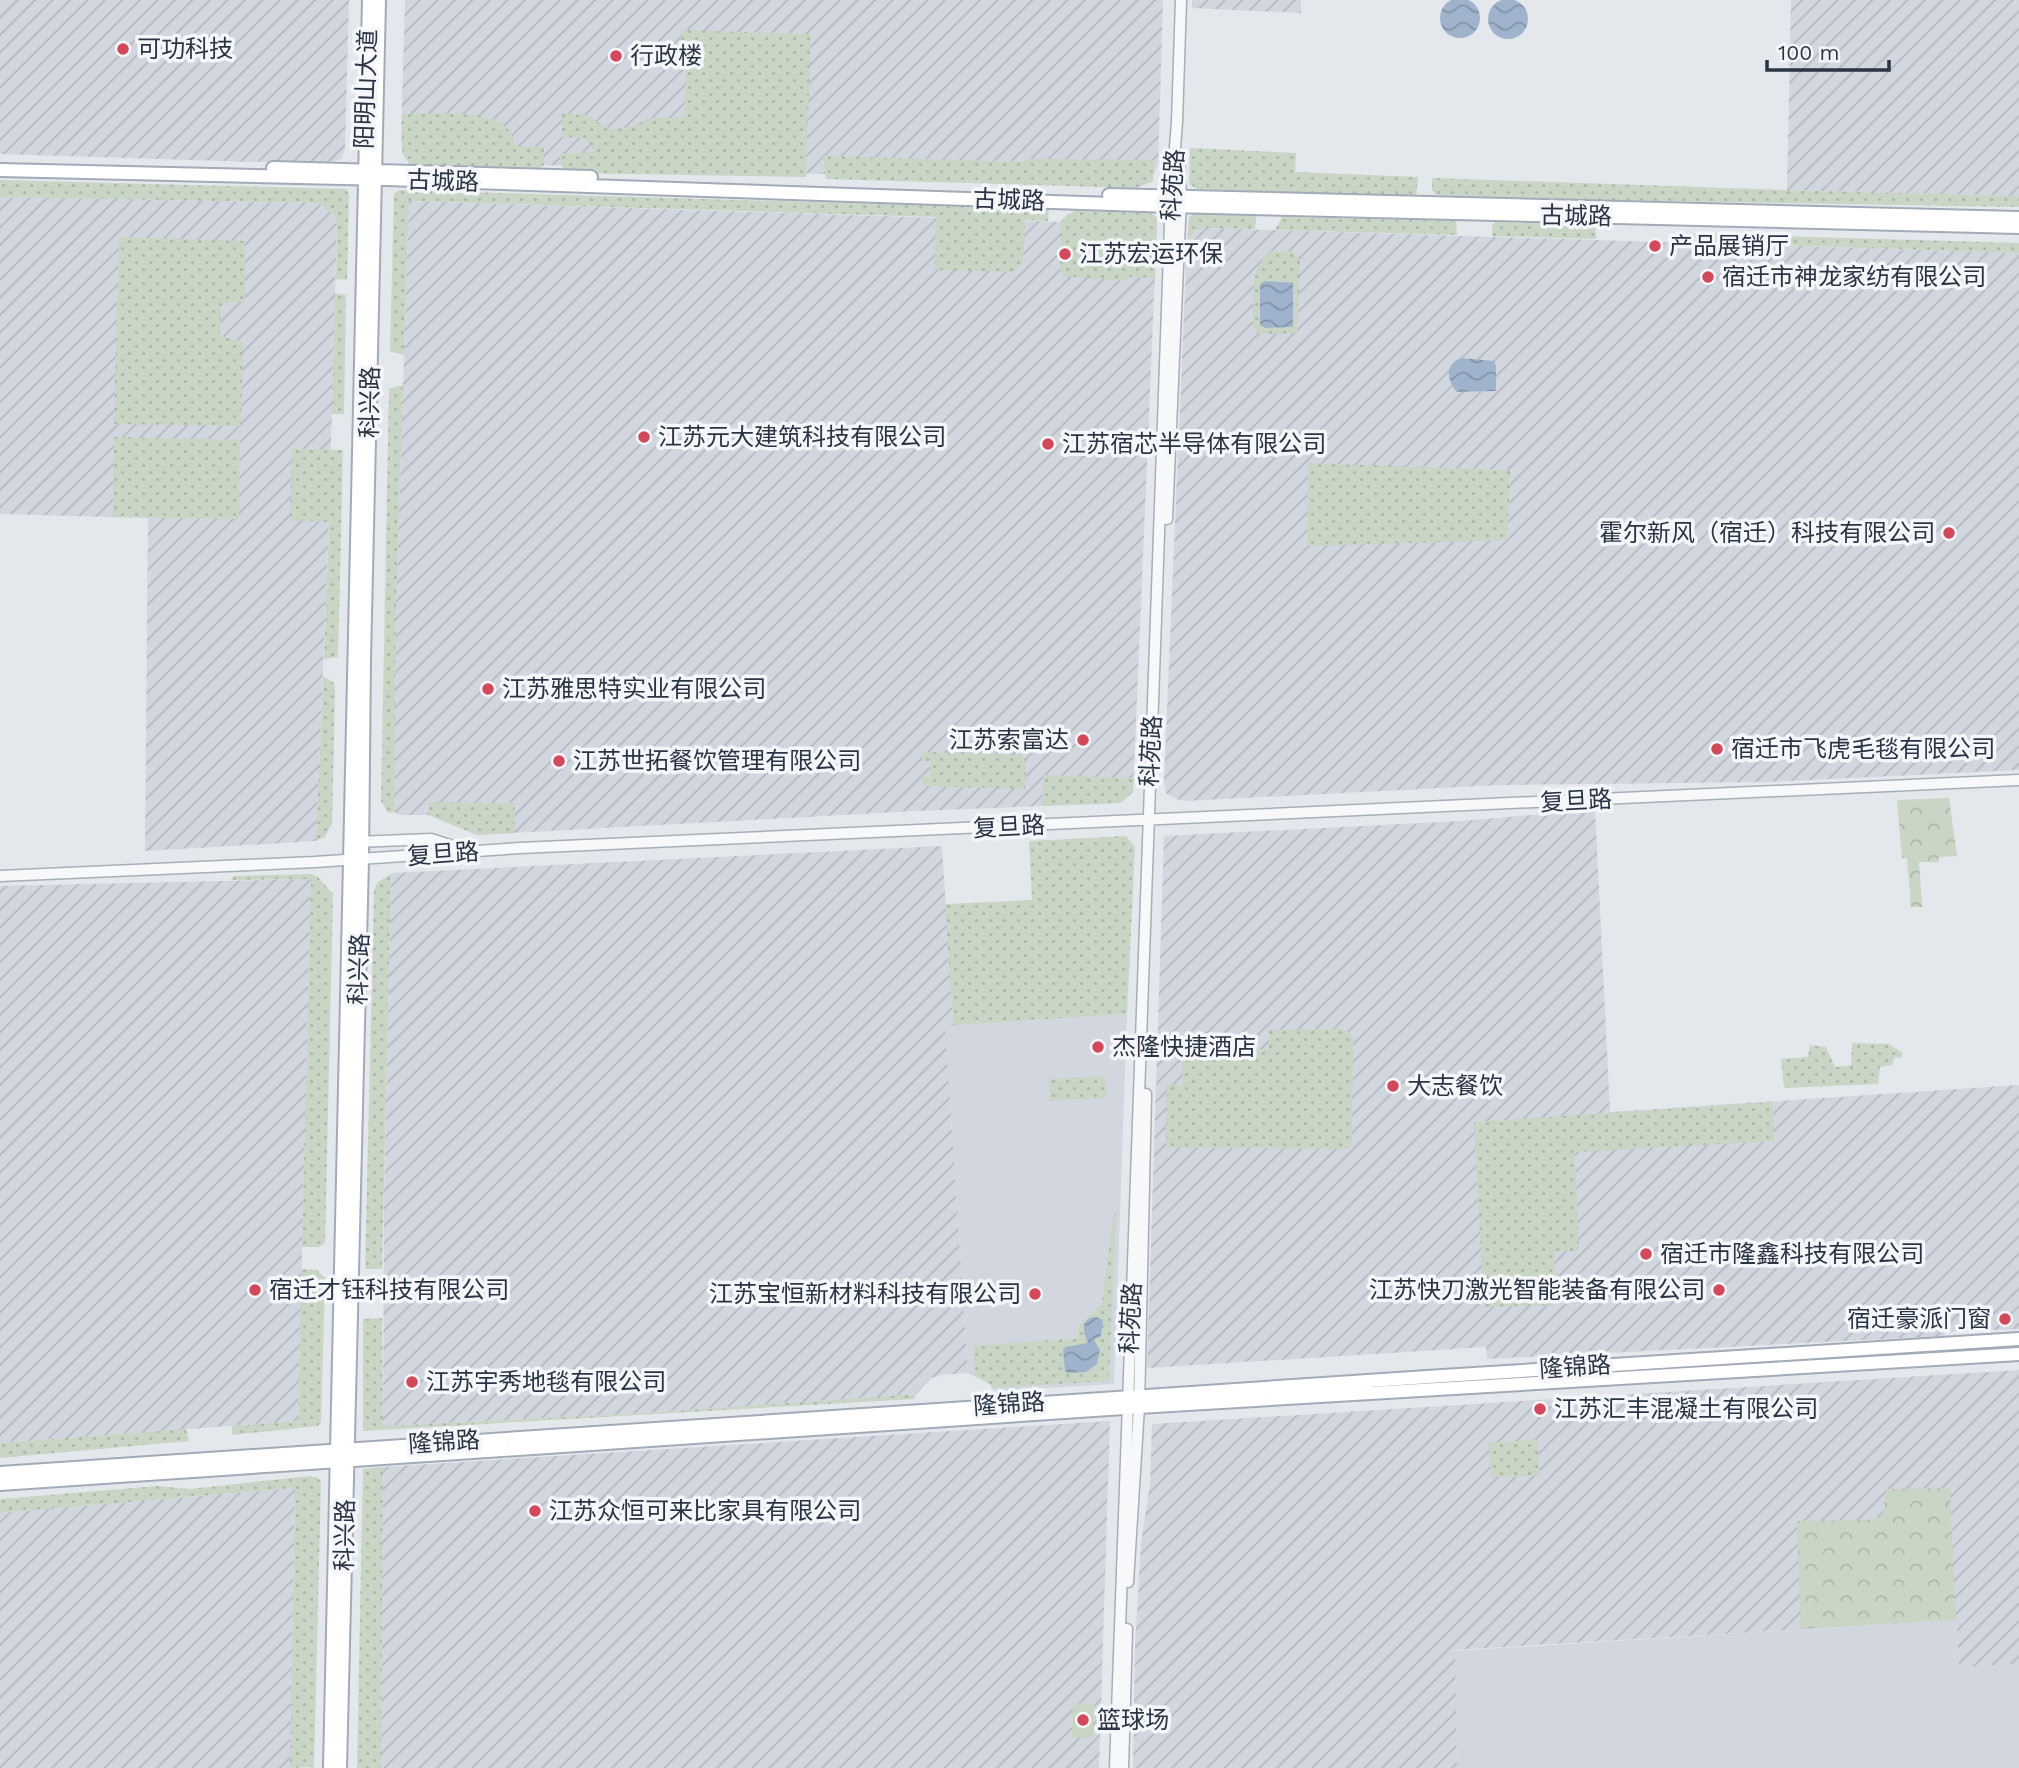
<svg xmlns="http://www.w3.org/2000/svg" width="2019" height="1768" viewBox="0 0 2019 1768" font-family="'Work Sans','Noto Sans SC',sans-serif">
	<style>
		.built { fill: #d2d6de }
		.industrial { fill: url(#industrial-furrows); fill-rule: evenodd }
		.grass { fill: url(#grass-dots) }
		.forest { fill: url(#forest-crowns) }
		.park { fill: #c9d6c5 }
		.water { fill: url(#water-waves) }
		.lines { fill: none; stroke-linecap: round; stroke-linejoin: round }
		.minor-casing { stroke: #a9aeb7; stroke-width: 13 }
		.major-casing { stroke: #a3abb8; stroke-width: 16 }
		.minor { stroke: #f7f8fa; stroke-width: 10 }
		.major { stroke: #fff; stroke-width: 12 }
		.poi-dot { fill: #d1495b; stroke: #f4f6f9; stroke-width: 2.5 }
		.labels { text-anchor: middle; stroke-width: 7; stroke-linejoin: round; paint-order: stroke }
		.poi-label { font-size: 24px; fill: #2b3445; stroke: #f4f6f9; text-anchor: start }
		.street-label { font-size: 24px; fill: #2b3445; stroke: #f4f6f9 }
	</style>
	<defs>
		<pattern id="industrial-furrows" width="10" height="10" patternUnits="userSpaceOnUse" patternTransform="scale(1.75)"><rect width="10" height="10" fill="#d2d6de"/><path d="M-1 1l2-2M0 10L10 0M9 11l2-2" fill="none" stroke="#b4b8c0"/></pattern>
		<pattern id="grass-dots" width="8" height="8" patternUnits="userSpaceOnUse" patternTransform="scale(1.75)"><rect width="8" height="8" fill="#c9d6c5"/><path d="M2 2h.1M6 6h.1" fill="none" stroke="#adb8ab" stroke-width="1.8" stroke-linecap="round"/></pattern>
		<pattern id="forest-crowns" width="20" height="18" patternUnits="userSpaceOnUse" patternTransform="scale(1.75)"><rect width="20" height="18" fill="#c9d6c5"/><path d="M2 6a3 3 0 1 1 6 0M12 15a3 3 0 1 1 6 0" fill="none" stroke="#adb8ab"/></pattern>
		<pattern id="water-waves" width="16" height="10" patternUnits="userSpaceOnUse" patternTransform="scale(1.75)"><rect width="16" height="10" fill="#9fb4cc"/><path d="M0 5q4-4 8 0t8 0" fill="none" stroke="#8293a7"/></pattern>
	</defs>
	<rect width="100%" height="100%" fill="#e4e7ec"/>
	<!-- built -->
	<path class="built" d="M1127,1014L1114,1384L994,1391L990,1384L968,1373L945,1025Z
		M1956,1620L1959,1667L2019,1664V1768H1457L1454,1651Z"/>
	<!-- industrial -->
	<path class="industrial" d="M0,0H349L345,149L341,159L325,164L0,154Z
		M405,0H1163L1158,165L1153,176L1138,184L410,161L403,155L401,136Z
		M1192,0H1301V13L1192,8Z
		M1791,0H2019V196L1787,190Z
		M0,197L319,203L337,218L329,521L316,841L145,851L148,518L0,514Z
		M409,201L1157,225L1133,792L1120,803L915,811L477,835L429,815H400L394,812L396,603Z
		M1204,228L2019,253V770L1766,782L1500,785L1186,801L1176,799L1166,793L1164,780L1187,244L1195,231ZM1395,467L1511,470L1507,540Z
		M1595,810L1610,1112L2019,1085V1329L1945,1332L1944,1336L1487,1359L1486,1347L1147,1368L1164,836L1460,821Z
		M942,846L953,1025L945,1026L968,1373L942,1375L931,1378L916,1394L631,1414L383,1426L384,1196L391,877L393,873Z
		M311,879L298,1421L0,1443V886Z
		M2019,1370V1664L1959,1667L1956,1620L1455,1650L1457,1768H1133L1135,1647L1141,1543L1150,1484L1152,1424Z
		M1110,1421L1099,1768H381L383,1467Z
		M295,1488L290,1768H0V1513Z"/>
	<!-- grass -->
	<path class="grass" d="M681,30L811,34L806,177L568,173L563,170L559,154L594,152L585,138L562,137V114L588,115L603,126L613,129L632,127L649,118H684L687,46L680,45Z
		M402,114C431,115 515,104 514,146L544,147V165L535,171L411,166L403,155L402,148Z
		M1190,148L1296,153L1295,172L1418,177L1416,197L1197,189L1189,184Z
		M823,156L1023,162L1029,159L1154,160L1153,181L1137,188L826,179Z
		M1432,178L1787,190L2019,196V207L1599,200L1436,195L1432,190Z
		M0,180L346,189L349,194L347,280L336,279L337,218L319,203L0,197Z
		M400,190L1049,209L1048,221L1025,220L1023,263L1015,271L1009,272L935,270L936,217L409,201L404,355L390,351L394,193Z
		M1075,211L1150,213L1157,217L1155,278L1126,277L1125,281L1063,276L1060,270L1061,221L1067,215Z
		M1193,214L1256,215L1255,229L1204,228L1195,231L1187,244L1189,217Z
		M1282,217L1456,221L1457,235L1275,230Z
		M1495,222L1595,225L1596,239L1492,236V226Z
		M1674,233L2019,243V253L1673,242Z
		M119,237L245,241V302H230L221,306L220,336L243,342L241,426L114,424Z
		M1271,251H1293L1300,262L1297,333L1262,334L1258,333L1253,326C1254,301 1248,267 1271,251Z
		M335,293L346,295L344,414H332Z
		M403,385L396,603L394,812L388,813L381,801L389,389Z
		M114,437L240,440L239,519L113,517Z
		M292,449L343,450L338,657L324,659L329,522L290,520Z
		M1308,463L1511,470L1507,540L1307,546Z
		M323,676L334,683L335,691L332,823L325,837L316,841Z
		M925,752L1020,755L1026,760L1025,789L923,786L922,777H930V761H922V754Z
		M1043,775L1134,778L1133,792L1120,803L1042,806Z
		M428,802L515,803L514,833L477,835L429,815Z
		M1126,836L1135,847L1127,1014L953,1025L945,904L1032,900L1029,841Z
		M393,873L391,877L382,1269H365L374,890L378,882Z
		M311,874L317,876L333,894L325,1243L319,1247H302L311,879L231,880L234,876Z
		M1341,1029L1348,1032L1353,1038L1352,1145L1350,1149L1166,1148V1085H1182V1048L1269,1049V1030Z
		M1852,1043L1888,1044L1903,1053L1901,1058L1895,1057L1892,1065L1880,1067L1878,1084L1784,1088L1781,1059L1808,1057L1810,1045L1826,1047L1835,1067L1851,1065Z
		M1105,1076L1107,1098L1050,1101L1049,1079Z
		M1772,1102L1775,1141L1575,1152L1579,1251L1554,1252L1555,1305L1484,1307L1474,1122Z
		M1114,1213L1116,1214L1109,1381L992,1388L990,1384L975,1376L973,1346L1078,1338V1327L1102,1303Z
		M301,1269L317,1270L325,1278L321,1422L318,1426L232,1435V1426L298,1421Z
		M382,1318L383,1426L631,1414L916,1394L914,1399L363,1431V1319Z
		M186,1429L189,1441L0,1458V1443Z
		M1537,1439L1540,1473L1535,1476L1495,1477L1491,1476L1489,1443Z
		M383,1467L381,1768H357L363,1469Z
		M310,1476L318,1478L321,1482L314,1767L290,1768L295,1488L0,1513V1499L157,1486L190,1489Z"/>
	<!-- forest -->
	<path class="forest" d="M1949,798L1957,856L1939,857L1938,862H1919L1922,907H1911L1907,858H1902L1897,800Z
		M1950,1488L1956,1620L1801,1629L1797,1521L1868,1520L1883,1516L1886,1489Z"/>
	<!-- park -->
	<path class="park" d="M1073,1703L1094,1704L1093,1738L1072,1737Z"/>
	<!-- water -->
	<path class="water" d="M1440 18a20 20 0 1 1 40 0a20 20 0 1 1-40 0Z
		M1488 19a20 20 0 1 1 40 0a20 20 0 1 1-40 0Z
		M1265,281L1293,283V323L1291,327L1265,328L1260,325V284Z
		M1461,358L1494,361L1496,366V391L1457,392C1447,380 1444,365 1461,358Z
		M1096,1317L1103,1320L1101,1336L1094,1340L1100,1350L1097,1364L1086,1372L1068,1373L1065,1371L1063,1349L1066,1347L1088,1343L1084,1333V1324L1089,1318Z"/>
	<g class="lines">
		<defs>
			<path id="minor" d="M1167,519L1181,197L1179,160
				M356,842L431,839L462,849
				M0,876L315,862L520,848L2019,780
				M1128,1582L1139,1407L1146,1094
				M1115,1768L1171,197L1177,122L1181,0
				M1123,1768L1127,1629"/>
			<path id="major" d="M273,168L591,177
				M0,170L386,179L1171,206L2019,227
				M1109,195L2019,218
				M0,1473C673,1423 1346,1383 2019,1339
				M0,1484L1139,1407L2019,1354
				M330,1768L369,0
				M340,1768L362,859L364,659L379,0"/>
		</defs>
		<!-- minor casing -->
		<use href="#minor" class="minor-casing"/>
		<!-- major casing -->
		<use href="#major" class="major-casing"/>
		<!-- minor -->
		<use href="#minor" class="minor"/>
		<!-- major -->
		<use href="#major" class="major"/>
	</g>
	<!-- markers -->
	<g class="poi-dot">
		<circle cx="123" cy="49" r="7"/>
		<circle cx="616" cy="56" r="7"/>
		<circle cx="1655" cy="246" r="7"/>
		<circle cx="1065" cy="254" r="7"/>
		<circle cx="1708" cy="277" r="7"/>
		<circle cx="644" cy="437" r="7"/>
		<circle cx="1048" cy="444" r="7"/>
		<circle cx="1949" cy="533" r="7"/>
		<circle cx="488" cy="689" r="7"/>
		<circle cx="1083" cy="740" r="7"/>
		<circle cx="1717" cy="749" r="7"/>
		<circle cx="559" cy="761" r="7"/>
		<circle cx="1098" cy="1047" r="7"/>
		<circle cx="1393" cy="1086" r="7"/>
		<circle cx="1646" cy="1254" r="7"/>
		<circle cx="255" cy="1290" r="7"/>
		<circle cx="1719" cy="1290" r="7"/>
		<circle cx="1035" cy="1294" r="7"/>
		<circle cx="2005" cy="1319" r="7"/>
		<circle cx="412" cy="1382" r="7"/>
		<circle cx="1540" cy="1409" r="7"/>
		<circle cx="535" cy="1511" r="7"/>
		<circle cx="1083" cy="1720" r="7"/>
	</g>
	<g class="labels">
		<!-- poi labels -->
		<g class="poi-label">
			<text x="137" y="57">可功科技</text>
			<text x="630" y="64">行政楼</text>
			<text x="1669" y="254">产品展销厅</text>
			<text x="1079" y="262">江苏宏运环保</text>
			<text x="1722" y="285">宿迁市神龙家纺有限公司</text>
			<text x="658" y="445">江苏元大建筑科技有限公司</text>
			<text x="1062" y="452">江苏宿芯半导体有限公司</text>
			<text x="1935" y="541" text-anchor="end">霍尔新风（宿迁）科技有限公司</text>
			<text x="502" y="697">江苏雅思特实业有限公司</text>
			<text x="1069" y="748" text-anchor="end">江苏索富达</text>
			<text x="1731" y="757">宿迁市飞虎毛毯有限公司</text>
			<text x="573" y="769">江苏世拓餐饮管理有限公司</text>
			<text x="1112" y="1055">杰隆快捷酒店</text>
			<text x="1407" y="1094">大志餐饮</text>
			<text x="1660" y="1262">宿迁市隆鑫科技有限公司</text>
			<text x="269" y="1298">宿迁才钰科技有限公司</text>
			<text x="1705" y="1298" text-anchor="end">江苏快刀激光智能装备有限公司</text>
			<text x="1021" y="1302" text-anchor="end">江苏宝恒新材料科技有限公司</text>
			<text x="1991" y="1327" text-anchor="end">宿迁豪派门窗</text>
			<text x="426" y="1390">江苏宇秀地毯有限公司</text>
			<text x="1554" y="1417">江苏汇丰混凝土有限公司</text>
			<text x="549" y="1519">江苏众恒可来比家具有限公司</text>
			<text x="1097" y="1728">篮球场</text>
		</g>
		<!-- street labels -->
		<g class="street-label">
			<text transform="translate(366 89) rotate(-88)" y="8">阳明山大道</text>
			<text transform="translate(443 181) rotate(2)" y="8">古城路</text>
			<text transform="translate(1173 185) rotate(-86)" y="8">科苑路</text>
			<text transform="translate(1009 200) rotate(2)" y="8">古城路</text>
			<text transform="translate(1576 216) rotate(1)" y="8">古城路</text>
			<text transform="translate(370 402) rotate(-89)" y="8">科兴路</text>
			<text transform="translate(1151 751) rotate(-87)" y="8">科苑路</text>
			<text transform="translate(1576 801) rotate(-3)" y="8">复旦路</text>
			<text transform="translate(1009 827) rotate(-3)" y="8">复旦路</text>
			<text transform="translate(443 854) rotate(-4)" y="8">复旦路</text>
			<text transform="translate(359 969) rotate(-88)" y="8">科兴路</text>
			<text transform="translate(1131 1318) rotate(-87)" y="8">科苑路</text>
			<text transform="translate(1575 1367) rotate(-4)" y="8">隆锦路</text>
			<text transform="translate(1009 1404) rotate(-4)" y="8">隆锦路</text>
			<text transform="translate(444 1442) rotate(-4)" y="8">隆锦路</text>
			<text transform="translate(345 1535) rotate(-89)" y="8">科兴路</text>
		</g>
	</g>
	<!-- scale -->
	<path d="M1767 60v10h122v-10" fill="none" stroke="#2b3445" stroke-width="3.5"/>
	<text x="1778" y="60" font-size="21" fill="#2b3445" stroke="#f4f6f9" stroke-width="5" paint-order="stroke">100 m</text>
</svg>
